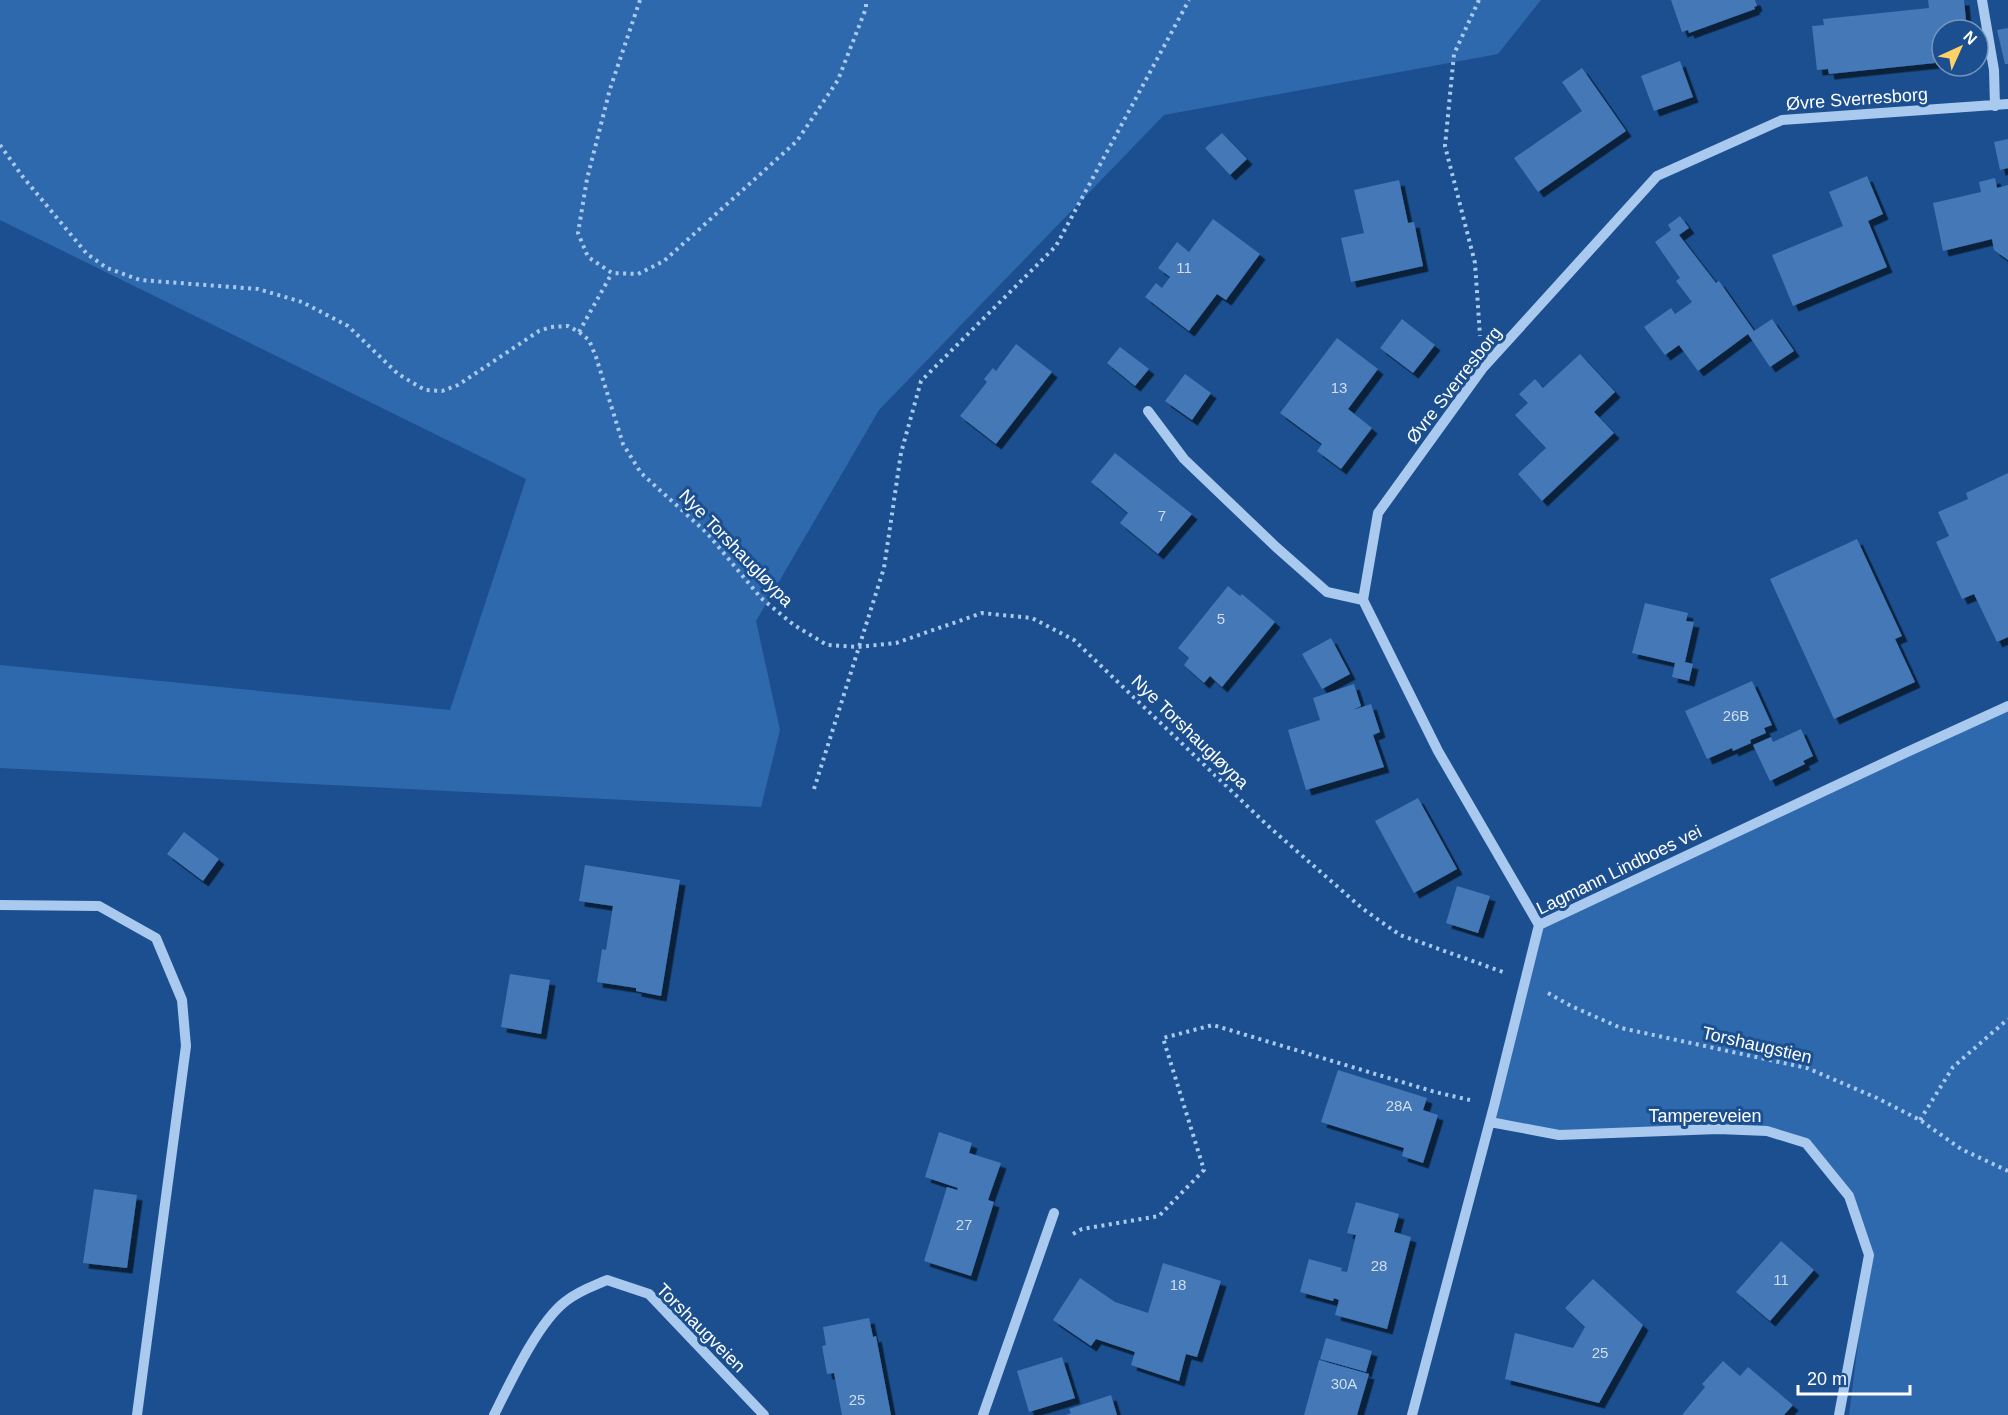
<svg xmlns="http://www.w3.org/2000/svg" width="2008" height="1415" viewBox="0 0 2008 1415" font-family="Helvetica,sans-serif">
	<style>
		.green { fill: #2e69ad }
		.building { fill: #4478b7; filter: url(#shadow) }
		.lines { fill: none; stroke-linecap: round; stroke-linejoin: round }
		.path { stroke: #a9c9ee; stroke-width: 4; stroke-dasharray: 3 4.5; stroke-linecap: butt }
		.minor { stroke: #a9c9ee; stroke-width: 10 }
		.labels { text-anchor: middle; stroke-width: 6; stroke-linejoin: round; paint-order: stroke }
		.number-label { font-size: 15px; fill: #d0dded }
		.street-label { font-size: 18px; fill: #fff; stroke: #1b4f8f }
	</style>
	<defs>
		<filter id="shadow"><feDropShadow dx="5.5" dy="5.5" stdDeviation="0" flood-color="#0009"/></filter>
	</defs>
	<rect width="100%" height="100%" fill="#1b4f8f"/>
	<!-- green -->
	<path class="green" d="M0,0H1541L1498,54L1164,115L879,410L756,621L780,730L761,807L0,768V665L450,710L526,479L0,220Z
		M2008,706V1415H1849L1869,1255L1849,1196L1806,1143L1766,1131L1559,1135L1490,1122L1539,925Z"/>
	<!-- building -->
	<path class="building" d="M1671,0H1755L1757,6L1754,7L1755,9L1689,33L1688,30L1682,32Z
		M1928,0H1964L1967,30H1942V54L1934,55L1935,63L1829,74L1828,69L1817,70L1812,26L1824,25L1823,19L1929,8Z
		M2008,28V64H2005L1997,30Z
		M1680,61L1693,97L1654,111L1641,76Z
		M1582,68L1626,131L1538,192L1514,158L1582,111L1562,82Z
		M1222,133L1247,159L1230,175L1205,148Z
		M2008,139V168L2000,170L1994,142Z
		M1867,176L1883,214L1868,221L1887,267L1793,306L1772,255L1843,226L1829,192Z
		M1995,178L1997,188L2008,185V260L1994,250L1992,239L1943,251L1933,203L1981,192L1979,182Z
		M1399,180L1408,223L1414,222L1423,266L1351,282L1341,238L1364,233L1354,190Z
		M1680,216L1689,228L1679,235L1716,283L1719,281L1754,331L1772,319L1794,351L1770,367L1748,334L1698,371L1679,345L1665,355L1644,327L1671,308L1675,314L1692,302L1676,281L1680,278L1655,242L1671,230L1668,225Z
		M1213,219L1260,254L1226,300L1217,294L1189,331L1145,297L1156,283L1162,288L1170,277L1158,268L1177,242L1189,252Z
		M1402,319L1435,345L1413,373L1380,348Z
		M1337,338L1378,369L1348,409L1372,428L1341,469L1317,451L1322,444L1280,413Z
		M1016,344L1052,372L996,444L960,416L987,382L984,379L993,368L996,371Z
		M1120,347L1149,369L1135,386L1107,363Z
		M1580,354L1615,392L1594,412L1614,433L1542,501L1518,474L1546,448L1515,415L1528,403L1519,394L1535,379L1543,388Z
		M1185,374L1211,393L1192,420L1165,401Z
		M1115,453L1192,514L1158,554L1120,523L1128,513L1091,482Z
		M2008,473V637L1997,642L1974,594L1962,599L1936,542L1949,536L1938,512L1968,499L1966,493Z
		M1857,539L1902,636L1895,639L1915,682L1834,719L1770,579Z
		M1228,586L1240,596L1242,594L1275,622L1222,687L1210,676L1204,683L1184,665L1189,658L1178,648Z
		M1645,603L1688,613L1686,621L1694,622L1685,662L1693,664L1689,681L1672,677L1675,663L1632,653Z
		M1331,638L1350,674L1322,689L1302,654Z
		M1752,681L1772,725L1764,728L1766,733L1750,740L1751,743L1733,751L1732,748L1707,759L1685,711Z
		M1354,684L1361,706L1353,710L1371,704L1380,732L1373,735L1384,767L1306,790L1288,730L1320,720L1313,698Z
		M1801,729L1813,756L1803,761L1805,764L1770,781L1753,745L1771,737L1773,742Z
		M1418,798L1457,869L1414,893L1375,821Z
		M184,832L219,859L203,881L167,854Z
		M585,865L680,880L661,996L636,991V988L597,982L602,949L606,950L613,906L579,901Z
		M1457,886L1490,896L1478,933L1446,923Z
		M510,974L550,980L541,1034L501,1027Z
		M1338,1070L1427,1098L1423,1110L1438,1115L1423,1163L1402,1156L1404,1148L1321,1122Z
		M939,1132L972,1143L969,1153L1001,1163L988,1200L994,1202L971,1276L924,1261L947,1187L957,1190L958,1188L925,1177Z
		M94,1189L137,1195L127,1268L83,1263Z
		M1356,1202L1399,1214L1394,1232L1411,1237L1387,1329L1335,1315L1339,1300L1334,1298L1333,1301L1300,1292L1309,1259L1342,1268L1341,1271L1347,1272L1356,1235L1347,1233Z
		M1781,1241L1814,1270L1770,1321L1736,1292Z
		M1163,1263L1221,1281L1197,1357L1186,1354L1179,1381L1131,1365L1135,1352L1096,1339L1091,1346L1053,1320L1080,1278L1115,1302L1148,1313Z
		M1593,1279L1643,1325L1599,1403L1505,1379L1515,1333L1573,1348L1585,1327L1565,1308Z
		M869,1318L873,1337L876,1336L891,1415H842L834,1373L827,1374L822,1346L826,1345L823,1327Z
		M1326,1338L1372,1351L1366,1372L1320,1359Z
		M1062,1357L1075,1398L1029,1412L1017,1371Z
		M1319,1360L1369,1374L1357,1415H1304Z
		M1723,1361L1740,1376L1748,1367L1793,1405L1784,1415H1682L1705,1387L1702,1384Z
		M1111,1395L1117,1415H1066L1071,1413L1069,1409Z"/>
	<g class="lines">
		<!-- path -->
		<path class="path" d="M640,0L610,89L587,179L578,233L588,257L612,273L638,274L664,261L797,141L838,80L866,8V0
			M1479,0L1454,54L1445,146L1475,263L1480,336
			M0,145L23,177L87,254L107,268L140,280L258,289L302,302L348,326L398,374L425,390L442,391L458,385L539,331L551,327L568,326L579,332L589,340L596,357L623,444L641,473L707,533L761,598L794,625L827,645L858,647L896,643L982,613L1032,618L1074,640L1267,825L1363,909L1400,935L1503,972
			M579,332L612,273
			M814,789L884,568L901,453L921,381L1056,246L1189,0
			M1548,993L1571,1006L1621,1028L1807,1068L1877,1098L1920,1120L1961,1149L2008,1171
			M1920,1120L1953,1067L2008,1019
			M1073,1234L1082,1229L1159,1216L1204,1170L1163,1038L1213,1025L1435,1092L1470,1100"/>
		<!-- minor -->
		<path class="minor" d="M1982,0L1994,70L1995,106
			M1148,411L1184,459L1276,547L1327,592L1363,600
			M0,905L99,906L156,938L182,1000L186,1046L137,1415
			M1539,925L1438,751L1363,600L1378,513L1482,369L1657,176L1782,120L2008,104
			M1490,1122L1559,1135L1718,1129L1767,1131L1806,1143L1849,1196L1869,1255L1839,1415
			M494,1415C510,1383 538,1322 566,1301C578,1291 593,1286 607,1280L649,1294L764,1415
			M983,1415L1054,1213
			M1412,1415L1494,1106L1539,925L1905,753L2008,706"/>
	</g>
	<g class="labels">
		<!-- number labels -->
		<g class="number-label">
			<text x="1184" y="273">11</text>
			<text x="1339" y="393">13</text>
			<text x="1162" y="521">7</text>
			<text x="1221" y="624">5</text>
			<text x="1736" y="721">26B</text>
			<text x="1399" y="1111">28A</text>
			<text x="964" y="1230">27</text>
			<text x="1379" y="1271">28</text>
			<text x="1781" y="1285">11</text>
			<text x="1178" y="1290">18</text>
			<text x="1600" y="1358">25</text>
			<text x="1344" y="1389">30A</text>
			<text x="857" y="1405">25</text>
		</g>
		<!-- street labels -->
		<g class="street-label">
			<text transform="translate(1857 99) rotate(-4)" y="6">Øvre Sverresborg</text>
			<text transform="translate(1454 385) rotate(-52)" y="6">Øvre Sverresborg</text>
			<text transform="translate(736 548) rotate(46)" y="6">Nye Torshaugløypa</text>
			<text transform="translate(1190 732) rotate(44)" y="6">Nye Torshaugløypa</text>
			<text transform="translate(1619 870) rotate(-26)" y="6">Lagmann Lindboes vei</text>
			<text transform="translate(1757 1045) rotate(13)" y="6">Torshaugstien</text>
			<text x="1705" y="1122">Tampereveien</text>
			<text transform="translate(701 1328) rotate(45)" y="6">Torshaugveien</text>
		</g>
	</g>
	<!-- north arrow -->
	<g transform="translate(1960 48) rotate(45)"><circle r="28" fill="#1b4f8f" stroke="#7695bc" stroke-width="1.5"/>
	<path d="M0-4.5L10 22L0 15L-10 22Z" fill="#ffd166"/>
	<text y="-9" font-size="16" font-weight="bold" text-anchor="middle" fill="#ffffff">N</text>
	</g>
	<!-- scale -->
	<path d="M1798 1385v9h112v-9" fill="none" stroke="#ffffff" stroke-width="3"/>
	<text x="1807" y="1385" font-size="18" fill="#ffffff" stroke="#1b4f8f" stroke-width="4.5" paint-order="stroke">20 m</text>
</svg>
